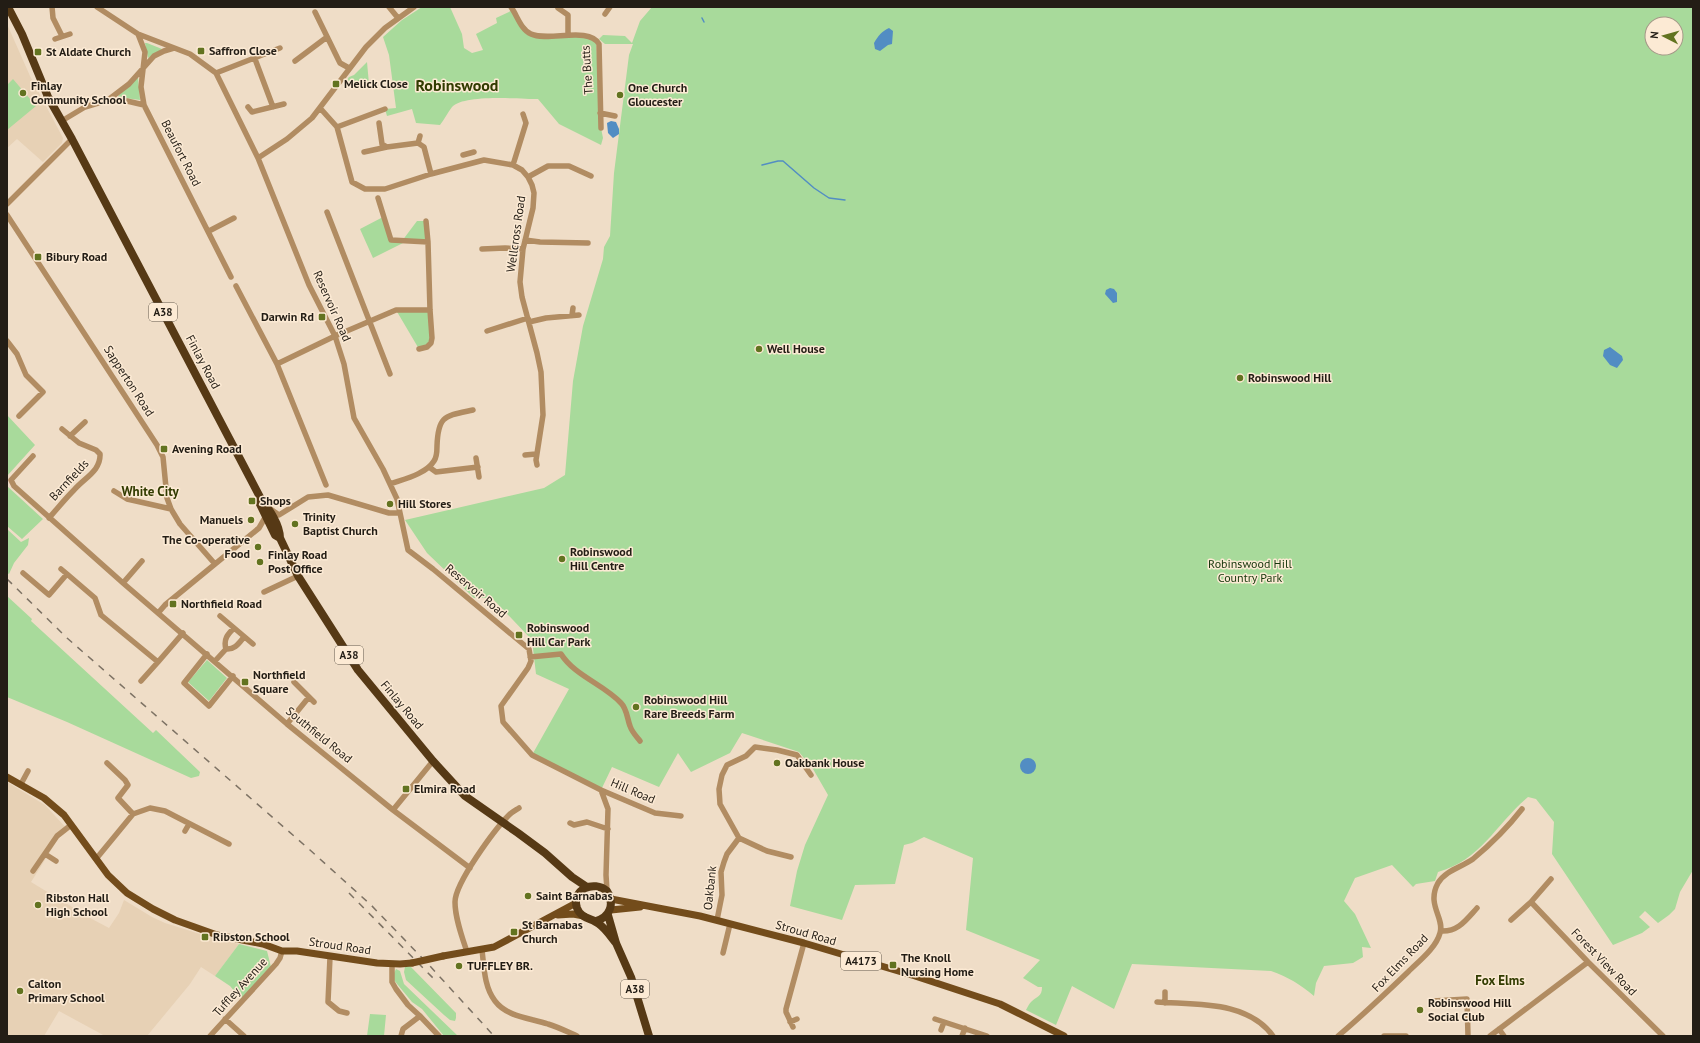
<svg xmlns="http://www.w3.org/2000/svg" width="1700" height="1043" viewBox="0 0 1700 1043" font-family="'PT Sans',sans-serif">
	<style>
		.built { fill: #e7d1b5 }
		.green { fill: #a8da9b; fill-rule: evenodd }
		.water { fill: #528dc3 }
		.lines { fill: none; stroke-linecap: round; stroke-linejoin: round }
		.stream { stroke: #528dc3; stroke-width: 1.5 }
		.minor { stroke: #b18c62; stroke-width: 5.5 }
		.major { stroke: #734c1b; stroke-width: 7 }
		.highway { stroke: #563915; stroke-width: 8 }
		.rail { stroke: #7d7264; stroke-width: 1.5; stroke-dasharray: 7 7; stroke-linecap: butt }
		.major-bridge { stroke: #734c1b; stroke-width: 7 }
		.poi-dot { fill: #627320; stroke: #fcead4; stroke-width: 1.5 }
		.labels { text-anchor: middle; stroke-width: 3; stroke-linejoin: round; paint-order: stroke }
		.shield { fill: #fcead4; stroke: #645a4e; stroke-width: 1 }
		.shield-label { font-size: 11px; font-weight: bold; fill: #231d15 }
		.poi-label { font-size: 12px; font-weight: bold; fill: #231d15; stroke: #fcead4; text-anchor: start }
		.street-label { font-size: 12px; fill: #231d15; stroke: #fcead4 }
		.park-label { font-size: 12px; fill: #15360b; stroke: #fcead4 }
		.neighbourhood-label { font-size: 13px; font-weight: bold; fill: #313b00; stroke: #fcead4 }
		.district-label { font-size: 16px; font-weight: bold; fill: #313b00; stroke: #fcead4 }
	</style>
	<rect width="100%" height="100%" fill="#efddc7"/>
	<!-- built -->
	<path class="built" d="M7,24L30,76L63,138L62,143L43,162L17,139L7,148Z
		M7,782L45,805L67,829L60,836L31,882L92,919L109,928L119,913L124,900L152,917L165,923L216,939L239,944L215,976L201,967L190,984L147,1036H105L59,1011L44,1036H7Z"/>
	<!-- green -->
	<path class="green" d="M422,7H450L462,34L464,48L472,53L483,50L476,34L497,23L496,18L513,10L531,34L584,36L596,40L601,128L603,138L601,145L559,124L538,99C521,99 464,94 452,107C448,112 444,120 440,125L416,123L412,109L387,116L385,109L396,108L389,55L383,37L402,20Z
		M652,7H1693V870L1680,892L1675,909L1669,915L1658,923L1645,911L1639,917L1650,927L1642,933L1613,945L1552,854L1554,822L1536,799L1528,797C1496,824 1481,860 1438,872L1435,881L1416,884L1413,887L1392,865L1355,878L1344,901L1355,914L1371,948L1362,947L1363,957L1353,963L1324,966L1316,983L1314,996C1300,984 1288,977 1271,971L1132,964L1114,1009L1072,986L1056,1025L1026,1010C1027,1008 1029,1004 1031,1002C1037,996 1042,997 1042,987H1038L1023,978L1040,960L966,930L973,858L924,837L912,843L904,845L895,884L855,885L842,920L790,906L797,871L805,845L828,795L813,769L799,752L742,733L730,753L691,772L678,753L659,787L612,767L601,790L532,755L569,689L536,674L532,640L492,598H474L427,553L405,520L544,488L565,475L573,381L583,326L603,259L604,247L610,236L614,173L629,55L633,44H605L599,39L603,35L625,36L632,43L640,21ZM1652,24H1676V48H1652Z
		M145,43H147L162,49L148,58Z
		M367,62L369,84L343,86L349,77L354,75Z
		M138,77L140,100L118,97L119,95Z
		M13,79L36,106L7,130V85Z
		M383,217L391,240L402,241L417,221H426L428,242L407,241L373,258L360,229Z
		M396,310H430L431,343L419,349Z
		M7,415L35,445L7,476Z
		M7,486L43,519L22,539L7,526Z
		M7,529L21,542L29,538L28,545L14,563L9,574L7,573Z
		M7,596L32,619L31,621L153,733L156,730L200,772L199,776L191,778L67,722L7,697Z
		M207,660L227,678L209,701L188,682Z
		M239,944L267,951L271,967L241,999L230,986L215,976Z
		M410,966L456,1013V1018L455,1021L450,1020L444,1015L406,980L404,972L405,967Z
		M396,969L400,971L404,984L458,1036H444L422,1009L412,1002L393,979V975Z
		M370,1014L386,1015L384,1036H367Z"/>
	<!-- water -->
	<path class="water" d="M889,28L893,31L892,44L888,45L880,51L875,49L874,43C878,36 882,31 889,28Z
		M611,121L616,122L619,129V134L613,138L608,133L607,123Z
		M1110,288L1114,289L1117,293V302L1113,303L1105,294L1106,290Z
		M1610,347L1622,356L1623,360L1617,368L1610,365L1603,356L1604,350Z
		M1020 766a8 8 0 1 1 16 0a8 8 0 1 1-16 0Z"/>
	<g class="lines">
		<!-- stream -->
		<path class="stream" d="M702,18L704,22
			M762,165L778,161H783L814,188L829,198L845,200"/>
		<!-- minor -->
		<path class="minor" d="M52,7L53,18L62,36
			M97,7L138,34L190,54L216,73L258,158L309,285L335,336L344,364L354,418L383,469L397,499L408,550L433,569L529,649L531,661L528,668L501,706L503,722L532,755L601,790L608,809L606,875L607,891
			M389,7L398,18
			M511,7C517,15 521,30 531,34C548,42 589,26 599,44L601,128
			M558,8L568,15V35
			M315,12L338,59L340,63L349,68
			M605,14L610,7
			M138,34L145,52L141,87L144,105L231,277
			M55,39L70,34
			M255,59L273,107
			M295,61L327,37
			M216,73L280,48
			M109,100L127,101L144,105
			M248,107L252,112L284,104
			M320,108L337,127L352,182L365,189H385L431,174L484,160L513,165L522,170L528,177L532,185L534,193L533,208L523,249L520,282L522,297L537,353L541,372L543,415L536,460L537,465
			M600,113L615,116
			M65,119L85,107L108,100L129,84L154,56L164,51L174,48
			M379,123L382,144L387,147L418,143L424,147L431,174
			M337,127L385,109
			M418,143L420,136
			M364,152L387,147
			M463,155L474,152
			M258,158L287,139L312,118L366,47L385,28L414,7
			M513,165L526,123L523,114
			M528,177L548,166H569L591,176
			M378,198L391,240L428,242L430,310L432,338L431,343L427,347L419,349
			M7,204L72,139
			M327,212L390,374
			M7,215L157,445L163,457L167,498L171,509L180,524L215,564
			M426,221L428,242
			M209,231L234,218
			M525,240L540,242L588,243
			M482,249L505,248L523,249
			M236,286L277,364L326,485
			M572,315L573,308
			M529,322L546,318L579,315
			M487,331L528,318
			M7,341L17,354L26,375L43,392L19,416
			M277,364L335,336L396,310H430
			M70,436L85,422
			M525,455L536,454
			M33,456L11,480L14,486L123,583L287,724L393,810L470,868
			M476,458L479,477
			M429,467L436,472L478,467
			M390,484C404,479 426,474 434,461C437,457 437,451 437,446C438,415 445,416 473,410
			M114,491L127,499L171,509
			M269,508L279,515L308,497L328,495L389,513H400
			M49,518C57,509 65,499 74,490C84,478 101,471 100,454L96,450L79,443L62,429
			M61,569L67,574
			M23,573L49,595L67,574L95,598L101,615L158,662L183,633
			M123,583L142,561
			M264,592L298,576
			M159,612L165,605L259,528L266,516
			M220,616L253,644
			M234,628C228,634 223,639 226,649C235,650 239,643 244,637
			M207,654L184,683L209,706L233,676
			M530,657L561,654C575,676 603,684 621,703C627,709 627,718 630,726C632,732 636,736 640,741
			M215,661L226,649
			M141,681L158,662
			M309,697L314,702
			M287,724L309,697L294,682
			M107,763L125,780L128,785L118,798L133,814
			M21,784L28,771
			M601,790L655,813L681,816
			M393,810L433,761
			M570,823L574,825L587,822L608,829
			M185,831L189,824
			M739,838L767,851L791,857
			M45,854L56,861
			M96,859L133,814L150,808L165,811L229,844
			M33,871L57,836L71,825
			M1531,902L1551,879
			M717,920L722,895L721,872L724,862L727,854L739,838L720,804L719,789L722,775L727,765L746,756L755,747L777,750L797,755L811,775
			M1511,920L1531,902L1588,962L1663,1036
			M1441,931C1458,932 1466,920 1477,908
			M482,950C484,966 484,987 495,1001C507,1017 530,1018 548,1024C558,1027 568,1032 577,1036
			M467,952C462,937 455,918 455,902C455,883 495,829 509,815C512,812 516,810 519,808
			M723,953L730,924
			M330,957L328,1002L339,1011L347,1013
			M392,964V982L396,989L408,1005L420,1016L439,1036
			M1433,1001L1467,999L1468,1036
			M1157,1002C1195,1005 1247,1000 1273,1036
			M1165,1003V992
			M225,1019L244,1036
			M935,1019L987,1036
			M790,1022L797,1019
			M793,1027L786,1012V1009L804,943
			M1499,1029L1504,1036
			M941,1030L944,1022
			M210,1036L276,964L280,958L282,951
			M401,1036L403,1029L420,1016
			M962,1036L965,1028
			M1338,1036C1362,1016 1385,994 1408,972C1419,961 1436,948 1440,933C1445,918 1426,905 1438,883C1446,870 1462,867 1473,859C1491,844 1508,827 1522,809
			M1384,1036H1406
			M1490,1036L1588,962"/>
		<!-- major -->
		<path class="major" d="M7,777L44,798L64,815L108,875L127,893L153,909L175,920L217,935L263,944L282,951H297L377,963L400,964L412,963
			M611,899L700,916L804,943L915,976L1000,1004L1064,1036
			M611,910L640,907
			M558,915L573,914L584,916
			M443,956L494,947L576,903"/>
		<!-- highway -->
		<path class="highway" d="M8,7L22,34L48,97L72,139L260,497C268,508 280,524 280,538
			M258,500L275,535L280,538L298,576L358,670L433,761L465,796L518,833L545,853L572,877L587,887
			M608,915L616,943L631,977L649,1036
			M596,921C610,917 615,904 607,891C594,880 571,889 577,908C581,919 592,918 599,924C606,929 611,937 616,943"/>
		<!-- rail -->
		<path class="rail" d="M7,579L67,638L310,850L371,905L429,965L494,1036
			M349,893L433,978"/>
		<!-- major-bridge -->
		<path class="major-bridge" d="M412,963L443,956"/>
	</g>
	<!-- markers -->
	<g class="poi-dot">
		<rect x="197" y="47" width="8" height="8" rx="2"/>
		<rect x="34" y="48" width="8" height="8" rx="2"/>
		<rect x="332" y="80" width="8" height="8" rx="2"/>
		<circle cx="23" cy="93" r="4"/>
		<circle cx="620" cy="95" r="4"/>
		<rect x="34" y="253" width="8" height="8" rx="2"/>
		<rect x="318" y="313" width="8" height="8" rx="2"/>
		<circle cx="759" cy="349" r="4"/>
		<circle cx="1240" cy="378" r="4"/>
		<rect x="160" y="445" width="8" height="8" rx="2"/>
		<rect x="248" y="497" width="8" height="8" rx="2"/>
		<circle cx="390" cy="504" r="4"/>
		<circle cx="251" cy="520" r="4"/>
		<circle cx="295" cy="524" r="4"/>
		<circle cx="258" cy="547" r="4"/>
		<circle cx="562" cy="559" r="4"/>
		<circle cx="260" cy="562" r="4"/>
		<rect x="169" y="600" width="8" height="8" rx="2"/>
		<rect x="515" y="631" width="8" height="8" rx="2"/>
		<rect x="241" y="678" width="8" height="8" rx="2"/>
		<circle cx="636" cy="707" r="4"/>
		<circle cx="777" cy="763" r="4"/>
		<rect x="402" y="785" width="8" height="8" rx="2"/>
		<circle cx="528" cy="896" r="4"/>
		<circle cx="38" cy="905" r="4"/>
		<rect x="510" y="928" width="8" height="8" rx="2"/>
		<rect x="201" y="933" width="8" height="8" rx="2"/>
		<rect x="889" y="961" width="8" height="8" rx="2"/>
		<circle cx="459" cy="966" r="4"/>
		<circle cx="20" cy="991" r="4"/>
		<circle cx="1420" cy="1010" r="4"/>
	</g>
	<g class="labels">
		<!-- shield labels -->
		<g class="shield">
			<rect x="149" y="303" width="28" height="18" rx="3"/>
			<rect x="335" y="646" width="28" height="18" rx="3"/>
			<rect x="841" y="952" width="40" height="18" rx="3"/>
			<rect x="621" y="980" width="28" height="18" rx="3"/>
		</g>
		<g class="shield-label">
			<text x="163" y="316">A38</text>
			<text x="349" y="659">A38</text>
			<text x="861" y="965">A4173</text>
			<text x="635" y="993">A38</text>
		</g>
		<!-- poi labels -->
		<g class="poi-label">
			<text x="209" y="55">Saffron Close</text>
			<text x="46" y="56">St Aldate Church</text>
			<text x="344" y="88">Melick Close</text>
			<text x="31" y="90">Finlay<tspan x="31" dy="14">Community School</tspan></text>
			<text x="628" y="92">One Church<tspan x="628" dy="14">Gloucester</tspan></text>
			<text x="46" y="261">Bibury Road</text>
			<text x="314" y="321" text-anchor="end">Darwin Rd</text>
			<text x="767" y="353">Well House</text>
			<text x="1248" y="382">Robinswood Hill</text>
			<text x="172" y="453">Avening Road</text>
			<text x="260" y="505">Shops</text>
			<text x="398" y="508">Hill Stores</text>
			<text x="303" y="521">Trinity<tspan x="303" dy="14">Baptist Church</tspan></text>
			<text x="243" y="524" text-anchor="end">Manuels</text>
			<text x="250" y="544" text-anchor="end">The Co-operative<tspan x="250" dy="14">Food</tspan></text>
			<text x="570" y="556">Robinswood<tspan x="570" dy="14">Hill Centre</tspan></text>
			<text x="268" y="559">Finlay Road<tspan x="268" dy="14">Post Office</tspan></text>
			<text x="181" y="608">Northfield Road</text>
			<text x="527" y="632">Robinswood<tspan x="527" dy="14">Hill Car Park</tspan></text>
			<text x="253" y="679">Northfield<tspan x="253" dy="14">Square</tspan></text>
			<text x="644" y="704">Robinswood Hill<tspan x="644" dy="14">Rare Breeds Farm</tspan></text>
			<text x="785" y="767">Oakbank House</text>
			<text x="414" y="793">Elmira Road</text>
			<text x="536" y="900">Saint Barnabas</text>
			<text x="46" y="902">Ribston Hall<tspan x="46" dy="14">High School</tspan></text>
			<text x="522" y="929">St Barnabas<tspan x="522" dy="14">Church</tspan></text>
			<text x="213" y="941">Ribston School</text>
			<text x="901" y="962">The Knoll<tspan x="901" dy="14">Nursing Home</tspan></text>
			<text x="467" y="970">TUFFLEY BR.</text>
			<text x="28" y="988">Calton<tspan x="28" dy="14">Primary School</tspan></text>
			<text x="1428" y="1007">Robinswood Hill<tspan x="1428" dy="14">Social Club</tspan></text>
		</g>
		<!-- street labels -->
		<g class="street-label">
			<text transform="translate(587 70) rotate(-94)" y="4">The Butts</text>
			<text transform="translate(181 153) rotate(63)" y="4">Beaufort Road</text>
			<text transform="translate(516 234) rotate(-82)" y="4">Wellcross Road</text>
			<text transform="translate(332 306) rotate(66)" y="4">Reservoir Road</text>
			<text transform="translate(203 362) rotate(62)" y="4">Finlay Road</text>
			<text transform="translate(129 381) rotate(57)" y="4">Sapperton Road</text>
			<text transform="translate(69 480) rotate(-47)" y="4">Barnfields</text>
			<text transform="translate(476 591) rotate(40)" y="4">Reservoir Road</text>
			<text transform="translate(402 705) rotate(50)" y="4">Finlay Road</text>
			<text transform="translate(319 735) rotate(39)" y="4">Southfield Road</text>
			<text transform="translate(633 791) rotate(23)" y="4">Hill Road</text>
			<text transform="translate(710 888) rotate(-84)" y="4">Oakbank</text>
			<text transform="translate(806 933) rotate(16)" y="4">Stroud Road</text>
			<text transform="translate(340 946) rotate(8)" y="4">Stroud Road</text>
			<text transform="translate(1604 962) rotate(46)" y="4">Forest View Road</text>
			<text transform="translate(1400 963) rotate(-46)" y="4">Fox Elms Road</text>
			<text transform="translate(240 987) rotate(-48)" y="4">Tuffley Avenue</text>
		</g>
		<!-- park labels -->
		<g class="park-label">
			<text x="1250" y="568">Robinswood Hill<tspan x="1250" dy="14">Country Park</tspan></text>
		</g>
		<!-- neighbourhood labels -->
		<g class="neighbourhood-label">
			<text x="150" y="496">White City</text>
			<text x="1500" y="985">Fox Elms</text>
		</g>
		<!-- district labels -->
		<g class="district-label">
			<text x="457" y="91">Robinswood</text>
		</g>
	</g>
	<!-- border -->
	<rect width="1700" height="1043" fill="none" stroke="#231d15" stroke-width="16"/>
	<!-- north arrow -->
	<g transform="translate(1664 36) rotate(276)"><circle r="19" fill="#fcead4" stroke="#a59888"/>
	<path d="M0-3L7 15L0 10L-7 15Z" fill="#627320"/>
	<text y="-6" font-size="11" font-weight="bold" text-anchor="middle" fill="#231d15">N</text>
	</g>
</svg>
